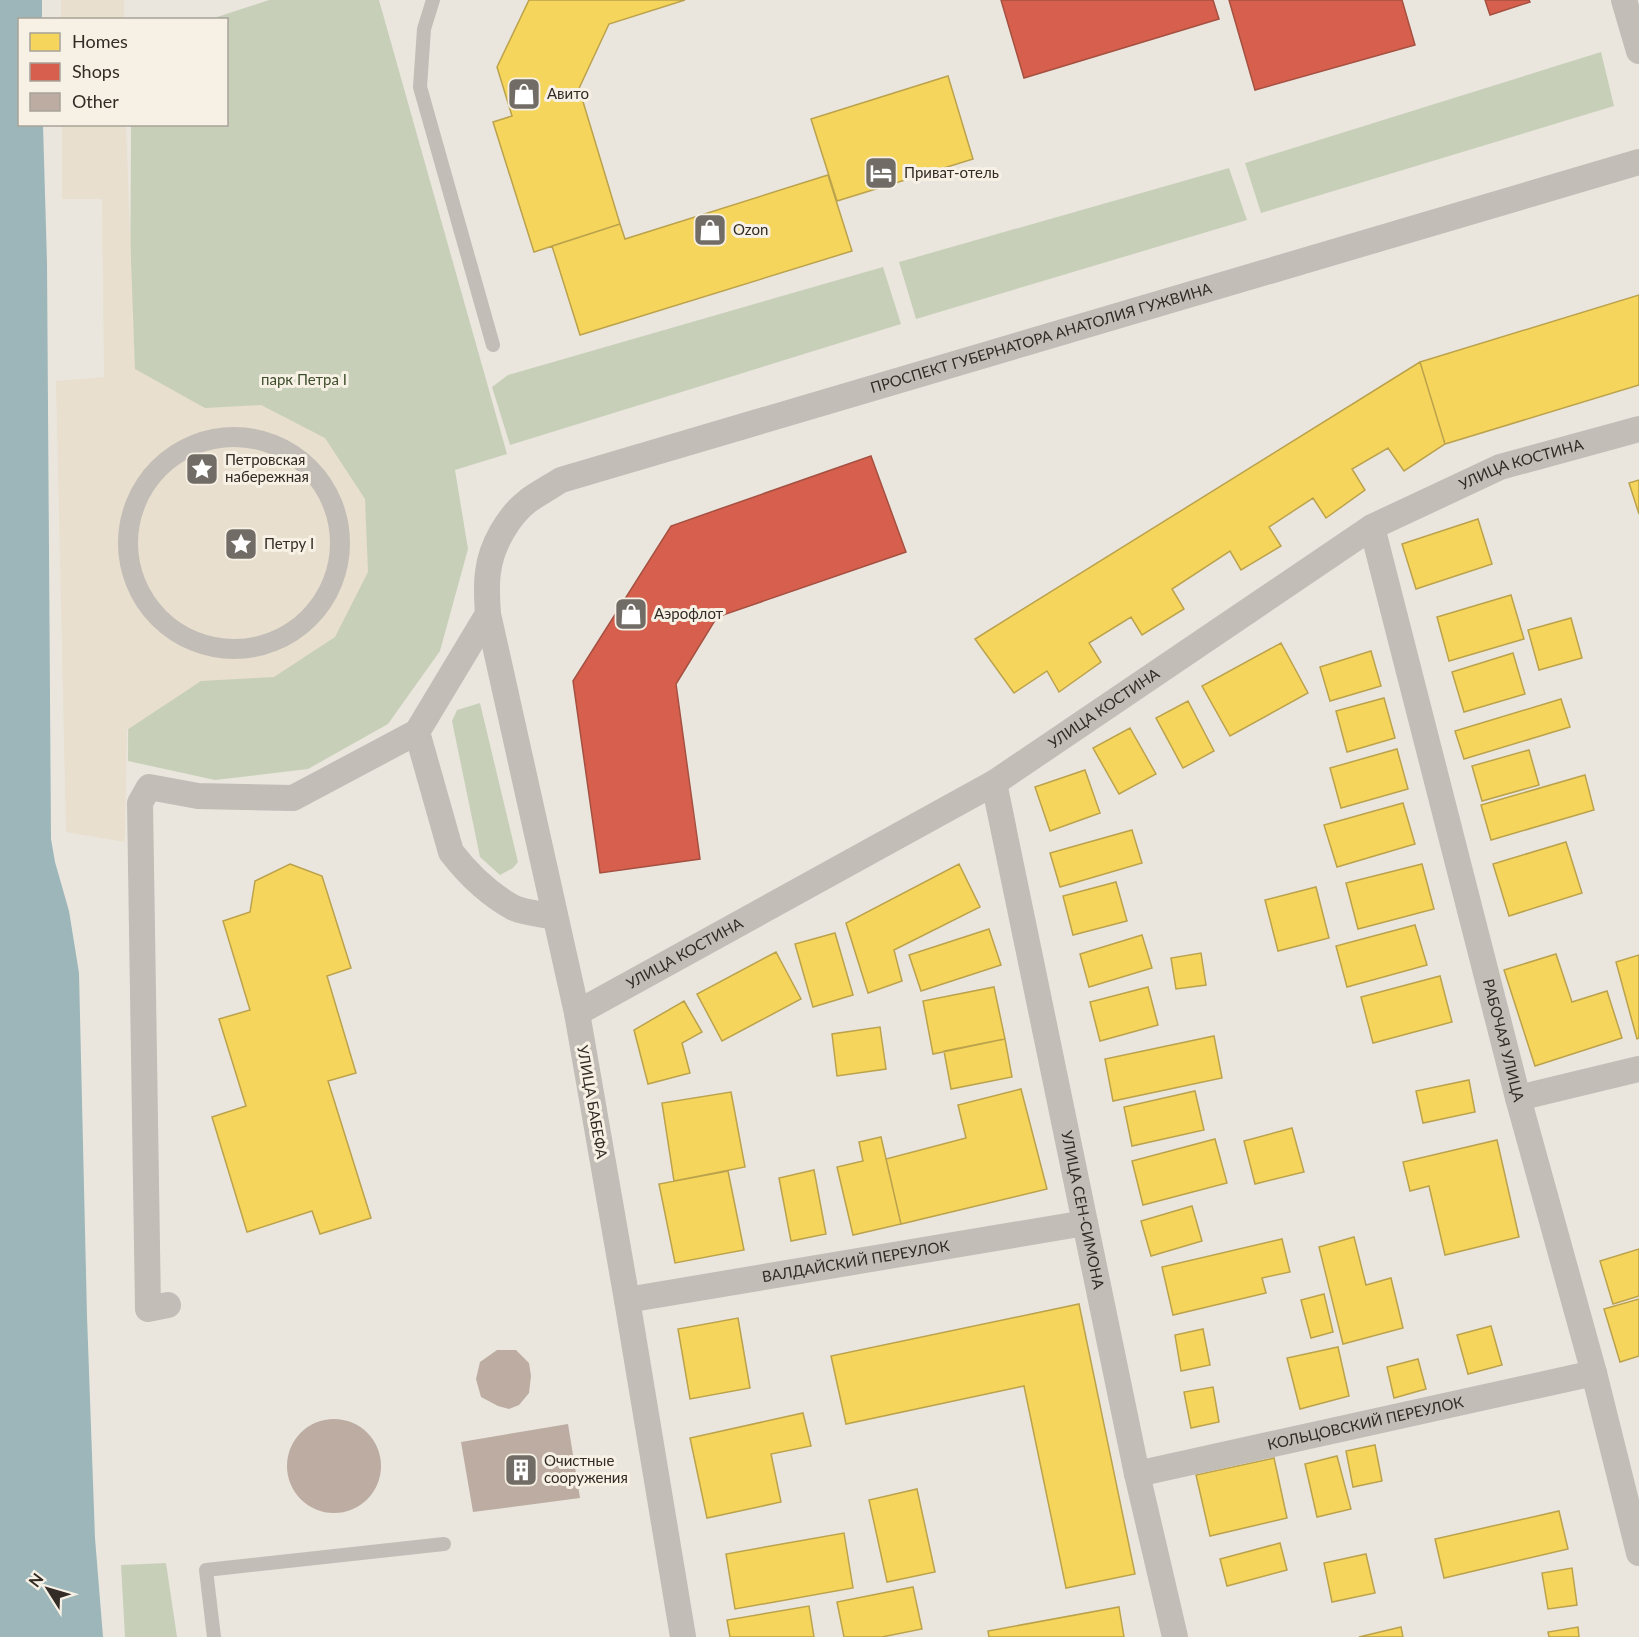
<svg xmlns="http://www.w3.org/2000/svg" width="1639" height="1637" viewBox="0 0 1639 1637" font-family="Lato,sans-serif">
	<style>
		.green { fill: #c8cfb9 }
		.plaza { fill: #e8dfce }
		.water { fill: #9cb6b9 }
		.homes { fill: #f6d55c; stroke: #bba24c; stroke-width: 1.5 }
		.shops { fill: #d6604d; stroke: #a55041; stroke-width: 1.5 }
		.building { fill: #bcaca1 }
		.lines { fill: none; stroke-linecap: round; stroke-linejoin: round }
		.service { stroke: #c2bdb7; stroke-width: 14 }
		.pedestrian { stroke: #c2bdb7; stroke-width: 20 }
		.minor { stroke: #c2bdb7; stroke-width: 26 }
		.labels { text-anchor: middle; stroke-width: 6; stroke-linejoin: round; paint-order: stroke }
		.poi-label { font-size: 15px; fill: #322b26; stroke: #f7f1e5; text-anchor: start }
		.street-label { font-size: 15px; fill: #322b26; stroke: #f7f1e5 }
		.park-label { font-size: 15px; fill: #3e4e2c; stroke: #f7f1e5 }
	</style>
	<rect width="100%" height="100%" fill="#eae6de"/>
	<!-- green -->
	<path class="green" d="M269,0H379L507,454L455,470L468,549L440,651L388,724L308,769L215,780L128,761L131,125L226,124V20L211,19Z
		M1601,52L1614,106L1261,213L1245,163Z
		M1229,168L1247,220L916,319L899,262Z
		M883,267L901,324L510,445L492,387L508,375Z
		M480,703L518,862L513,868L500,875L480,857L452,721L457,710Z
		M166,1563L177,1637H125L121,1565Z"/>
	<!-- plaza -->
	<path class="plaza" d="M61,0H124V19H61Z
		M62,125H126L135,369L205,408L261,405L325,438L365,499L368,572L335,637L274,677L201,681L127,730L125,842L66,832L56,381L104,377L102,199H62Z"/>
	<!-- water -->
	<path class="water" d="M0,0H42V19L20,20V124L43,125L47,263L51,839L55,862L69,911L79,973L87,1316L95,1538L103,1637H0Z"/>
	<!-- homes -->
	<path class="homes" d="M529,0H685L609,24L575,97L581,95L620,224L534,252L493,122L512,116L497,67Z
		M948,76L973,159L837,201L811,119Z
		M828,175L852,251L580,335L552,246L620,224L625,239Z
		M1639,295V385L1445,444L1420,362Z
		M1420,362L1445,444L1404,471L1388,448L1352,469L1365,490L1326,518L1313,498L1269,527L1281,546L1241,570L1230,551L1172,589L1184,609L1142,635L1131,617L1089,643L1101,662L1059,692L1047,671L1014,693L975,639Z
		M1639,480V514L1629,483Z
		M1478,519L1492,564L1416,589L1402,544Z
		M1511,595L1524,639L1449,661L1437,617Z
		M1571,618L1582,658L1539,670L1528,630Z
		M1281,643L1308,693L1230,736L1202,686Z
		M1371,651L1381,686L1330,701L1320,667Z
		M1513,653L1525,694L1464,712L1452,672Z
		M1384,698L1395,738L1347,752L1336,711Z
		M1561,699L1570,727L1464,759L1455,731Z
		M1188,701L1214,751L1183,768L1156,718Z
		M1130,728L1156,774L1119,794L1093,748Z
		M1397,749L1408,789L1341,808L1330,768Z
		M1529,750L1539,785L1482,801L1472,766Z
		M1085,770L1100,813L1050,831L1035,787Z
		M1585,775L1594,810L1491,840L1481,805Z
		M1403,803L1415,844L1337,867L1324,825Z
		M1132,830L1142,863L1060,887L1050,853Z
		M1566,842L1582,893L1509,916L1493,864Z
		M290,864L322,876L351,968L327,976L356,1073L328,1081L371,1218L320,1234L312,1211L247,1232L212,1117L246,1106L219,1019L250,1010L223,921L250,912L255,881Z
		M959,864L980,907L894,950L902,981L868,993L846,923Z
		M1422,864L1434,909L1358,929L1346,883Z
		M1116,882L1127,921L1073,935L1063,896Z
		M1316,887L1329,938L1278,951L1265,900Z
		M1415,925L1427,965L1347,987L1336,946Z
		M989,929L1001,965L921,991L909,955Z
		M835,933L853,995L813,1007L795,944Z
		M1142,935L1152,968L1089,987L1080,954Z
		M776,952L801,999L722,1041L697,994Z
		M1201,953L1206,985L1176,989L1171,958Z
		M1556,954L1572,1002L1607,991L1622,1038L1535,1066L1504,970Z
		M1639,955V1038L1637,1039L1616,962Z
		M1440,976L1452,1022L1373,1043L1361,997Z
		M994,987L1005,1039L933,1054L923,1001Z
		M1148,987L1158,1025L1100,1041L1090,1002Z
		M684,1001L702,1032L682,1043L690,1073L648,1084L634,1030Z
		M880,1027L886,1069L837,1076L832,1034Z
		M1214,1036L1222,1078L1113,1101L1105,1059Z
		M1005,1039L1012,1077L951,1089L944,1051Z
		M1469,1080L1475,1112L1423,1123L1416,1091Z
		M1021,1089L1047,1189L901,1224L886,1159L966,1138L958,1105Z
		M1195,1091L1204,1130L1132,1146L1124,1107Z
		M731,1092L745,1167L674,1181L662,1103Z
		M1292,1128L1304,1172L1255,1184L1244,1141Z
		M881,1137L901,1224L853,1235L837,1167L863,1161L859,1142Z
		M1215,1139L1227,1183L1143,1205L1132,1161Z
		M1497,1140L1519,1237L1445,1255L1429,1186L1410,1191L1403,1162Z
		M814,1170L826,1234L791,1241L779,1178Z
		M728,1171L744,1250L675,1263L659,1184Z
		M1192,1206L1202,1241L1151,1256L1141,1221Z
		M1354,1237L1366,1285L1391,1278L1403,1328L1343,1344L1319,1247Z
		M1282,1239L1290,1272L1262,1278L1266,1293L1173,1315L1162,1267Z
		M1639,1249V1296L1613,1304L1600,1261Z
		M1324,1294L1333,1332L1311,1338L1301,1300Z
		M1639,1299V1356L1620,1362L1604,1309Z
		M1079,1304L1135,1574L1066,1588L1024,1386L846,1424L831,1356Z
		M738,1318L750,1388L690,1399L678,1329Z
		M1491,1326L1502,1365L1468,1374L1457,1335Z
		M1203,1329L1210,1365L1181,1371L1175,1335Z
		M1338,1347L1349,1396L1300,1409L1287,1358Z
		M1418,1359L1426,1389L1394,1398L1387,1367Z
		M1213,1387L1219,1422L1191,1428L1184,1392Z
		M803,1413L811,1446L771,1454L781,1502L707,1518L690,1438Z
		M1375,1445L1382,1481L1353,1487L1346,1451Z
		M1337,1456L1351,1509L1317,1517L1305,1464Z
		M1274,1458L1287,1518L1210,1536L1196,1475Z
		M917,1489L935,1572L887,1582L869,1500Z
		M1559,1511L1568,1549L1444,1578L1435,1539Z
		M844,1533L853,1588L735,1609L726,1554Z
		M1280,1543L1287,1570L1227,1586L1220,1559Z
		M1366,1554L1375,1593L1332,1602L1324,1563Z
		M1572,1568L1577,1605L1548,1609L1542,1573Z
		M913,1587L922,1629L882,1637H844L837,1602Z
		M809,1606L814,1637H730L727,1620Z
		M1119,1607L1124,1637H989L988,1631Z
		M1401,1627L1403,1637H1359Z
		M1578,1627L1579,1637H1549L1548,1632Z"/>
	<!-- shops -->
	<path class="shops" d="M1001,0H1213L1219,19L1024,78Z
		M1229,0H1402L1415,45L1255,90Z
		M1485,0H1529L1530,2L1490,15Z
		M871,456L906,552L717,617L676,684L700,859L600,873L573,681L671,526Z"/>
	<!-- building -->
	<path class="building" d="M497,1350H516L529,1363L531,1376L529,1393L519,1405L509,1409L498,1406L481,1397L476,1379L480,1362Z
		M287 1466a47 47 0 1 1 94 0a47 47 0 1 1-94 0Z
		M568,1424L580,1498L473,1512L461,1442Z"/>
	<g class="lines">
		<!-- service -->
		<path class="service" d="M433,0L424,29L420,87L493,345
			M214,1637L206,1570L444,1544"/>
		<!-- pedestrian -->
		<path class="pedestrian" d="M128 543a106 106 0 1 1 212 0a106 106 0 1 1-212 0Z"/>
		<!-- minor -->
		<g class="minor">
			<path d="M1624,0L1639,51"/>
			<path id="s1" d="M1372,527L1518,1098L1594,1373L1639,1553"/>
			<path d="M417,732L451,852C468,874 490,895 514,908C526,913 542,914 555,917"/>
			<path id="s2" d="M994,783L1137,1474L1175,1637"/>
			<path id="s3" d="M577,1013L994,783L1372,527L1500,467L1639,429"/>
			<path d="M1518,1098L1639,1069"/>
			<path id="s4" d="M627,1300L1085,1223"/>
			<path d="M168,1305L148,1309L140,803L149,787L198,796L293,798L417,732L488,614"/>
			<path id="s5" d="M1137,1474L1594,1373"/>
			<path id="s6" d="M683,1637L627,1300L577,1013L488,614C487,600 486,586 488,572C491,546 508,516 529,500C539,493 550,487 561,480L1639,162"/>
		</g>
	</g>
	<!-- icons -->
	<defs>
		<symbol id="shop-square" viewBox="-11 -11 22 22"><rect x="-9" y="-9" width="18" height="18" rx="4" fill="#726c66" stroke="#f7f1e5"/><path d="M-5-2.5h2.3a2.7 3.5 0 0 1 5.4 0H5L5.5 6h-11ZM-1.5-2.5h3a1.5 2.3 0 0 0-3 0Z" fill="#fff"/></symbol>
		<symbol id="hotel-square" viewBox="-11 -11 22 22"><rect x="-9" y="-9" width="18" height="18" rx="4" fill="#726c66" stroke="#f7f1e5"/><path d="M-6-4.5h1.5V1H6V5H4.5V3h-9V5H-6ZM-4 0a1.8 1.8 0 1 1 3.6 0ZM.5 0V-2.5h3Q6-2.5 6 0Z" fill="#fff"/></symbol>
		<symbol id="sight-square" viewBox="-11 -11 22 22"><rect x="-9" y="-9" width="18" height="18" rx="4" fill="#726c66" stroke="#f7f1e5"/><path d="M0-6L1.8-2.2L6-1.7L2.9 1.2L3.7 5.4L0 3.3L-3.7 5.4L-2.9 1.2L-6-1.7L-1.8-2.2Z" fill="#fff"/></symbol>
		<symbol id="building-square" viewBox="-11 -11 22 22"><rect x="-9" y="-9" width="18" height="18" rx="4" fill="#726c66" stroke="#f7f1e5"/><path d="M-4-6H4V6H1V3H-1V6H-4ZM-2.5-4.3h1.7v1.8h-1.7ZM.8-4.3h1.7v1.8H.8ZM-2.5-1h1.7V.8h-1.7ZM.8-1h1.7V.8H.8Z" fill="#fff"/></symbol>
	</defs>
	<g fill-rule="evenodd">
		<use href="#shop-square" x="505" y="75" width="38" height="38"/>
		<use href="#hotel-square" x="862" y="154" width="38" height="38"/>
		<use href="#shop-square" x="691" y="211" width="38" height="38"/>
		<use href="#sight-square" x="183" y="450" width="38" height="38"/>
		<use href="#sight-square" x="222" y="525" width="38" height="38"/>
		<use href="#shop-square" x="612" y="595" width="38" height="38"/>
		<use href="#building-square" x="502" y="1451" width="38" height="38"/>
	</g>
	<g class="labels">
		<!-- poi labels -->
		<g class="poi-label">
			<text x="547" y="99">Авито</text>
			<text x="904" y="178">Приват-отель</text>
			<text x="733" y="235">Ozon</text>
			<text x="225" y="465">Петровская<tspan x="225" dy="17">набережная</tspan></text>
			<text x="264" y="549">Петру I</text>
			<text x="654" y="619">Аэрофлот</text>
			<text x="544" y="1466">Очистные<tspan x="544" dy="17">сооружения</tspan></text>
		</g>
		<!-- street labels -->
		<g class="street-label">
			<text dy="5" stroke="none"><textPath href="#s6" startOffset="1707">ПРОСПЕКТ ГУБЕРНАТОРА АНАТОЛИЯ ГУЖВИНА</textPath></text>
			<text dy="5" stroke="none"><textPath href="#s3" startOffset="1095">УЛИЦА КОСТИНА</textPath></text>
			<text dy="5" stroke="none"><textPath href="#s3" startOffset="609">УЛИЦА КОСТИНА</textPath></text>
			<text dy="5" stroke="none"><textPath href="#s3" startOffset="123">УЛИЦА КОСТИНА</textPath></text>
			<text dy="5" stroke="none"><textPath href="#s1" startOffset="530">РАБОЧАЯ УЛИЦА</textPath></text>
			<text transform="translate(592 1102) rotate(80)" y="5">УЛИЦА БАБЕФА</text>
			<text dy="5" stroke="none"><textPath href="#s2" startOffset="436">УЛИЦА СЕН-СИМОНА</textPath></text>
			<text dy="5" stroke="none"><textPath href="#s4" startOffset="232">ВАЛДАЙСКИЙ ПЕРЕУЛОК</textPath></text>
			<text dy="5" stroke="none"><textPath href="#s5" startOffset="234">КОЛЬЦОВСКИЙ ПЕРЕУЛОК</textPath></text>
		</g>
		<!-- park labels -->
		<g class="park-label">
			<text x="304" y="385">парк Петра I</text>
		</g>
	</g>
	<!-- legend -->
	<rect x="18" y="18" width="210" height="108" fill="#f7f1e5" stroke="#a8a299" stroke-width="1.5"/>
	<rect x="30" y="33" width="30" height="18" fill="#f6d55c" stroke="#a8a299" stroke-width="1.5"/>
	<text x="72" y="48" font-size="18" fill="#322b26">Homes</text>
	<rect x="30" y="63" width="30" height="18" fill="#d6604d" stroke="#a8a299" stroke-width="1.5"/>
	<text x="72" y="78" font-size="18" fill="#322b26">Shops</text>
	<rect x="30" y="93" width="30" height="18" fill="#bcaca1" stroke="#a8a299" stroke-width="1.5"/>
	<text x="72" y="108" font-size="18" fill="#322b26">Other</text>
	<!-- north arrow -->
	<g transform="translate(48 1589) rotate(307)" stroke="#f7f1e5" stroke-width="4.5" paint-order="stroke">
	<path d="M0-4.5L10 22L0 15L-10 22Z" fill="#322b26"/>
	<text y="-9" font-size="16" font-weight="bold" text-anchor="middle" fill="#322b26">N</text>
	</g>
</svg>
